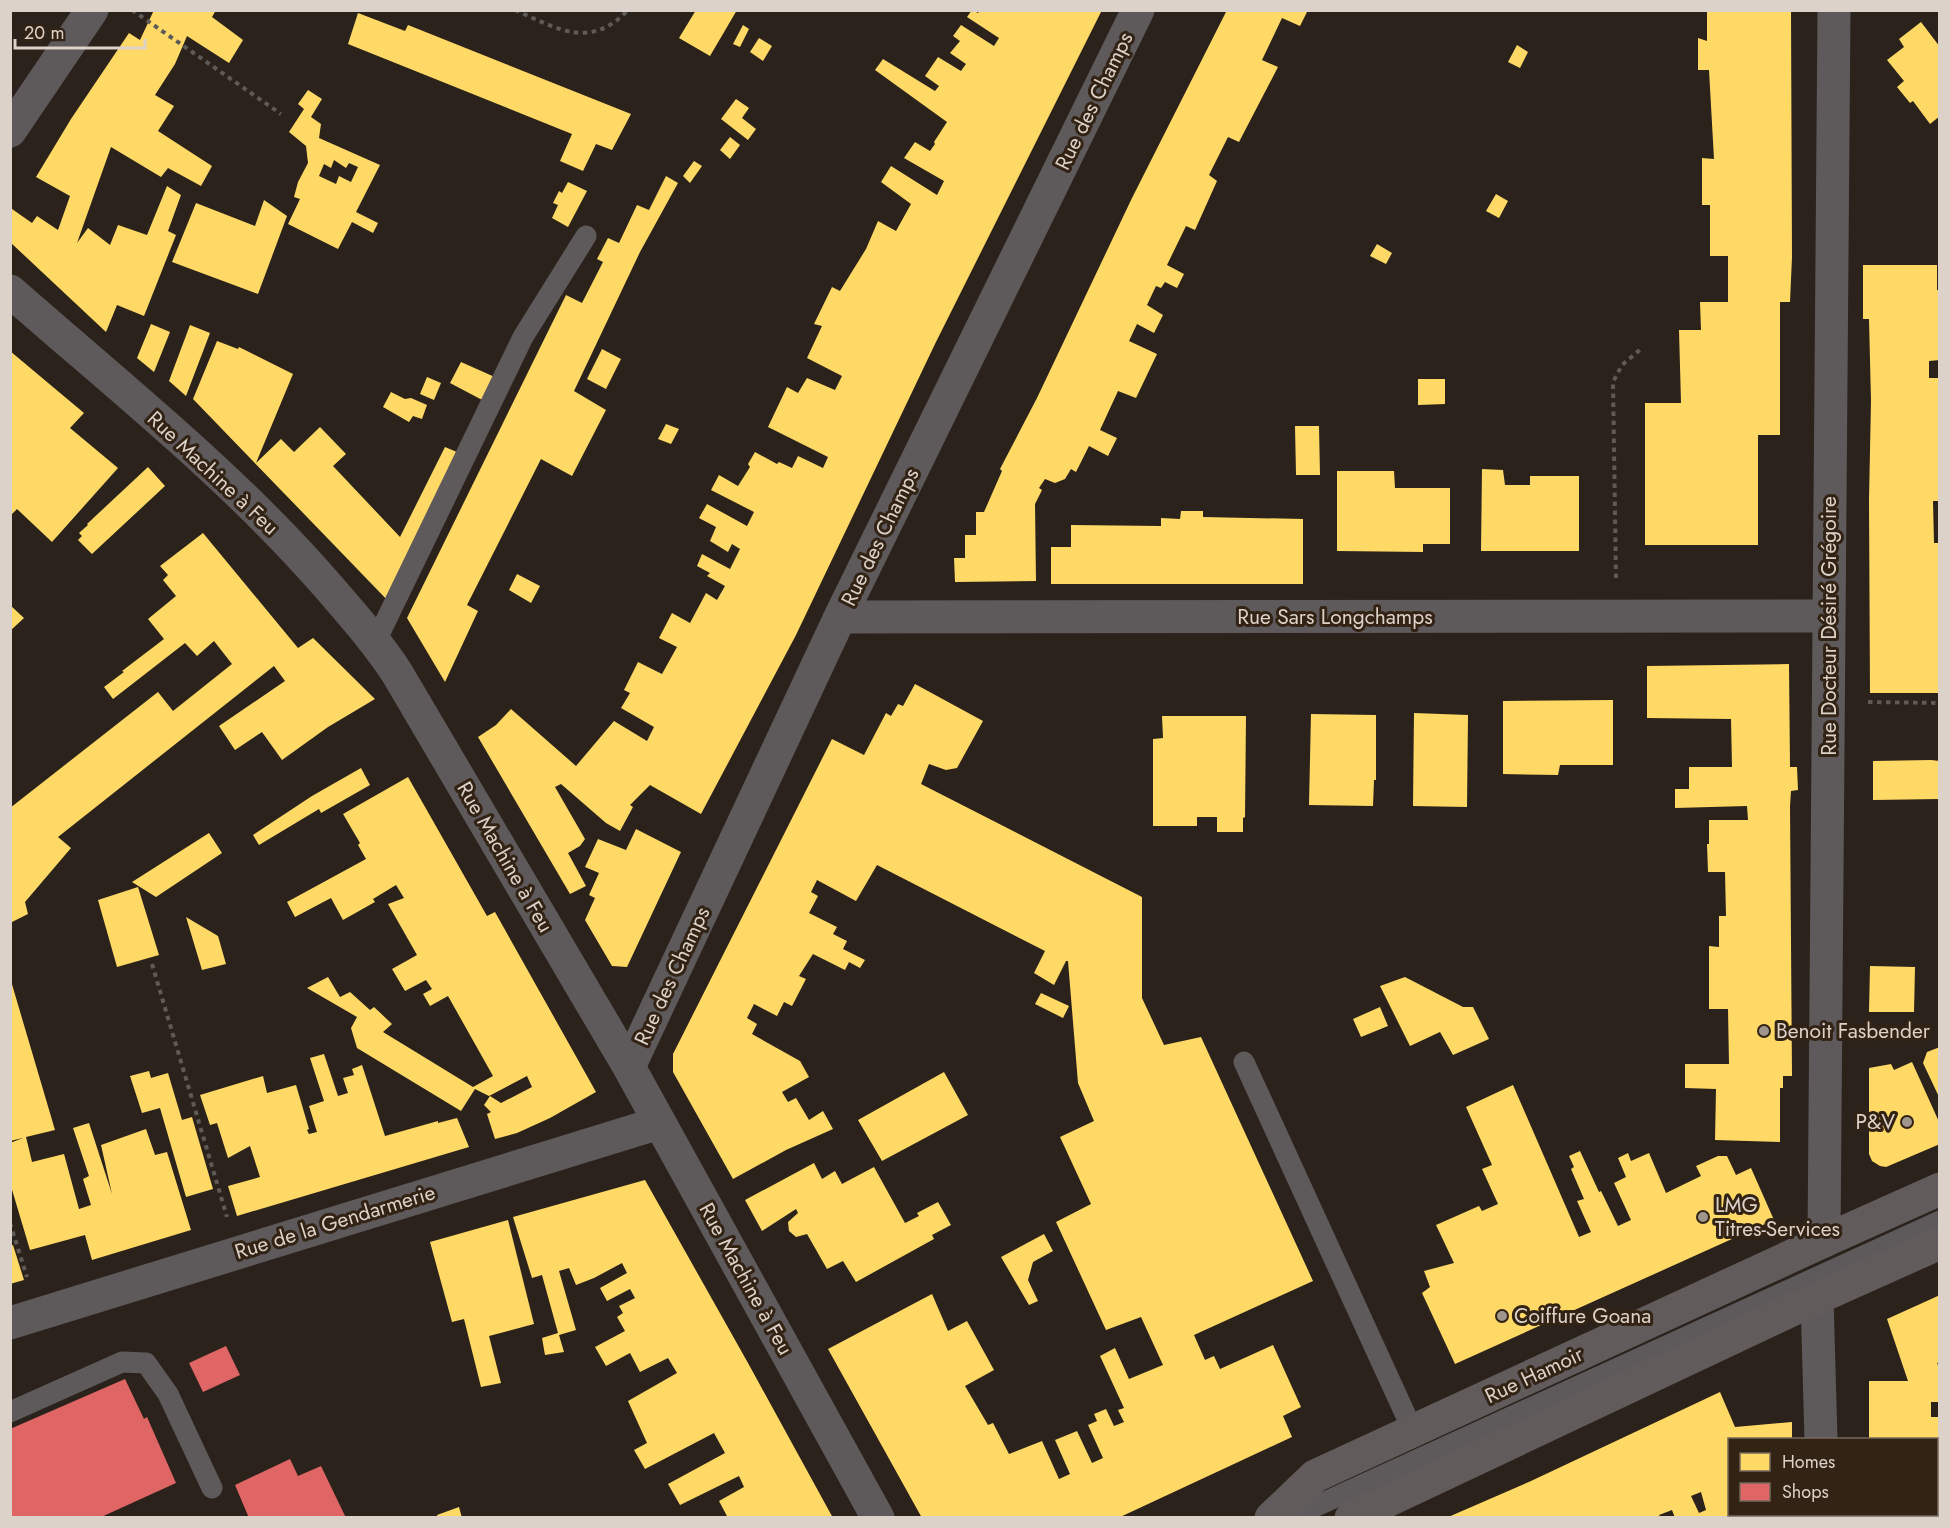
<svg xmlns="http://www.w3.org/2000/svg" width="1950" height="1528" viewBox="0 0 1950 1528" font-family="Jost,sans-serif">
	<style>
		.homes { fill: #ffd966; fill-rule: evenodd }
		.shops { fill: #e06666 }
		.lines { fill: none; stroke-linecap: round; stroke-linejoin: round }
		.path { stroke: #5e5a57; stroke-width: 4; stroke-dasharray: 4.5 4.5; stroke-linecap: butt }
		.lane { stroke: #5e595b; stroke-width: 21 }
		.street { stroke: #5e595b; stroke-width: 33 }
		.secondary { stroke: #615b5c; stroke-width: 33 }
		.poi-dot { fill: #9f958c; stroke: #322314; stroke-width: 2 }
		.labels { text-anchor: middle; stroke-width: 6; stroke-linejoin: round; paint-order: stroke }
		.street-label { font-size: 21px; fill: #ddd2c9; stroke: #322314 }
		.poi-label { font-size: 21px; fill: #ddd2c9; stroke: #322314; text-anchor: start }
	</style>
	<rect width="100%" height="100%" fill="#2b231b"/>
	<!-- homes -->
	<path class="homes" d="M154,10H216L212,17L243,40L229,63L187,36L175,64L155,95L174,106L158,131L212,166L201,186L168,168L161,177L111,147L77,243L88,228L110,245L118,225L147,235L167,186L181,195L168,231L176,235L144,316L117,305L106,332L10,242V212L12,209L32,223L37,216L58,230L70,196L36,177L71,119L129,33L140,40Z
		M696,10H737L710,56L679,38Z
		M972,10L978,13L980,10H1102L935,344L796,635L701,814L650,785L630,805L633,807L620,831L606,823L561,784L555,787L585,839L580,846L568,853L586,886L570,894L478,737L496,725L511,709L576,766L614,721L647,741L654,727L621,708L630,693L624,690L638,662L662,674L677,647L659,638L672,613L690,623L706,593L717,600L725,586L707,576L710,573L697,566L702,554L730,569L740,549L732,544L728,552L710,541L716,527L699,518L707,504L747,526L754,512L711,490L719,475L738,486L750,467L748,464L755,452L777,464L779,462L792,468L798,456L823,468L828,457L768,427L787,387L798,393L807,378L835,390L842,376L807,358L822,326L814,324L832,287L840,291L866,249L878,221L896,231L911,204L881,182L891,166L937,195L944,181L904,158L915,142L930,151L935,144L934,142L947,122L875,70L883,59L935,91L939,86L925,76L938,57L961,71L966,64L950,53L960,41L953,36L961,25L994,46L999,38L967,17Z
		M1227,10H1308L1300,26L1282,18L1262,60L1278,67L1239,142L1228,137L1209,175L1217,181L1195,230L1186,226L1167,265L1184,274L1177,288L1165,282L1161,288L1156,286L1147,305L1163,315L1154,333L1137,324L1129,341L1157,354L1136,398L1118,391L1100,430L1117,438L1108,456L1089,446L1076,472L1071,469L1065,479L1055,483L1045,479L1039,488L1042,490L1035,504L1036,581L955,582L954,558H965V535H976V512H984L1002,471L1000,469L1037,398L1132,198Z
		M1707,10H1791L1792,257L1790,302H1780V435H1758V545H1645V403H1681L1679,330H1701L1700,302H1728V256H1710V205H1702V158L1714,159L1709,70H1698V38L1707,41Z
		M358,13L405,31L408,25L631,114L612,150L596,144L583,171L560,161L572,134L348,44Z
		M1921,22L1940,47V116L1930,124L1913,101L1910,103L1897,87L1904,81L1887,60L1904,47L1899,39Z
		M743,25L749,29L740,47L733,44Z
		M759,38L772,46L763,61L750,52Z
		M1517,45L1528,52L1520,68L1508,62Z
		M308,90L322,99L311,117L321,124L319,138L380,165L356,212L378,223L373,233L352,222L338,249L288,224L300,199L294,197L298,182L308,163L306,146L289,132L304,109L298,104ZM334,160L346,168L349,163L358,167L351,182L339,176L336,184L319,176L324,164L331,168Z
		M736,99L749,108L742,118L756,129L748,140L721,119Z
		M730,137L740,145L730,159L720,150Z
		M694,161L702,166L690,183L683,176Z
		M666,176L678,183L640,252L574,391L606,410L572,476L541,459L468,603L467,605L478,611L445,682L407,618L566,295L582,303L603,262L597,259L608,238L619,243L637,205L649,210Z
		M568,182L587,191L568,227L552,218L558,205L553,203L559,191L562,193Z
		M1496,194L1508,201L1499,218L1486,211Z
		M264,200L287,216L258,294L172,262L196,203L255,226Z
		M1377,244L1392,253L1386,264L1370,256Z
		M1863,265H1937V290H1940V360L1929,361V378H1938L1940,391V501H1933L1934,543H1940V693H1870L1869,500L1871,401L1869,319H1863Z
		M151,324L170,332L154,372L137,358Z
		M190,325L210,333L186,396L169,381Z
		M217,341L238,349L239,347L293,374L256,463L281,439L294,452L320,427L346,454L333,466L400,537L445,447L464,455L392,605L193,399Z
		M602,349L621,359L606,389L587,379Z
		M10,351L84,413L70,428L118,468L52,542L17,509L10,516Z
		M461,362L497,378L486,402L450,383Z
		M427,377L441,383L434,400L420,394Z
		M1418,379H1445V404L1418,405Z
		M391,392L405,399L411,398L427,405L422,419L413,416L409,422L383,407Z
		M666,424L679,429L671,444L658,439Z
		M1295,426H1319L1320,475H1296Z
		M148,467L165,486L92,554L78,540L82,536L79,533L88,525L87,524Z
		M1482,469L1503,470L1505,485H1530V476H1579V551H1481Z
		M1337,471H1394L1395,488H1450V544H1423V552L1337,551Z
		M1181,511H1203V517L1303,519V584H1051V547H1071V525L1161,526V518L1180,519Z
		M203,533L298,648L313,638L375,699L328,727L282,760L262,732L235,750L219,726L285,681L274,666L58,837L71,848L25,902L28,914L10,923V808L158,692L173,711L232,664L214,641L197,656L185,643L113,699L104,687L124,672L122,671L164,639L148,619L176,596L163,580L168,575L160,566Z
		M517,574L540,586L531,603L509,590Z
		M10,605L24,618L10,631Z
		M1789,664L1790,767H1797L1798,790L1791,791L1790,806L1792,1076H1783V1088H1780V1142L1715,1140L1716,1089L1685,1088V1064H1729L1728,1009H1709V946L1719,947V916H1726L1725,872H1708L1707,844H1709V820H1748L1747,806L1675,808V789H1689V767H1732L1731,719L1647,718V666Z
		M915,684L983,721L957,768L946,770L929,764L921,784L1142,897V998L1164,1045L1201,1037L1313,1281L1194,1335L1205,1360L1214,1356L1220,1369L1273,1345L1301,1407L1283,1416L1292,1437L1118,1518H922L828,1349L932,1294L948,1331L967,1321L994,1370L965,1386L988,1425L993,1423L1009,1454L1042,1441L1059,1479L1070,1474L1055,1440L1077,1431L1092,1463L1103,1458L1088,1425L1097,1421L1094,1414L1106,1409L1114,1426L1124,1422L1118,1410L1124,1408L1100,1356L1115,1348L1129,1379L1163,1365L1141,1317L1106,1330L1056,1222L1091,1204L1060,1137L1094,1121L1078,1083L1068,961H1066L1054,985L1034,973L1045,951L877,865L856,901L817,880L811,892L818,896L809,913L837,927L833,934L847,941L843,949L865,960L860,968L849,962L845,970L813,954L799,976L806,979L792,1006L784,1002L777,1016L754,1004L747,1018L757,1024L752,1034L800,1061L809,1077L782,1092L788,1102L796,1098L809,1120L823,1111L833,1129L786,1150L733,1179L673,1072V1054L832,739L864,755L886,713L891,716L898,704L903,706Z
		M1613,700V765H1560L1558,775L1503,774V701Z
		M1414,713L1468,715L1467,807L1413,806Z
		M1311,714L1376,715V780H1374L1373,806L1309,805Z
		M1162,716H1246L1245,817L1243,818V832H1217V817H1197V826H1153V739L1163,738Z
		M1931,760L1940,761V799L1873,800V761Z
		M361,768L370,785L321,813L319,809L259,845L253,835L312,796Z
		M408,777L487,916L495,912L596,1092L550,1118L517,1133L495,1139L487,1114L491,1112L484,1105L490,1096L501,1103L532,1087L527,1076L489,1096L475,1089L461,1111L357,1048L351,1028L357,1017L307,988L328,977L340,997L350,992L370,1010L374,1007L392,1024L383,1032L473,1087L493,1076L448,996L430,1006L423,994L432,989L426,980L405,991L392,969L417,955L388,904L404,898L396,885L373,899L375,902L343,920L331,898L295,917L287,902L366,859L358,845L360,843L343,814Z
		M636,829L681,852L627,967L612,966L585,920L595,898L589,895L599,873L585,867L598,839L626,850Z
		M209,833L222,853L156,897L132,882Z
		M138,887L159,955L117,967L98,900Z
		M186,917L218,936L226,964L202,970Z
		M1870,966L1915,967L1914,1012H1869Z
		M1405,977L1463,1007H1473L1489,1039L1453,1055L1440,1032L1410,1046L1380,986Z
		M11,981L55,1130L26,1137L32,1162L64,1154L79,1209L91,1205L83,1179L89,1176L73,1128L89,1123L112,1194L101,1145L146,1129L155,1155L167,1152L191,1230L92,1260L85,1235L30,1250L10,1183V1143L23,1138L10,1141Z
		M1041,993L1069,1006L1063,1018L1035,1004Z
		M1380,1007L1388,1026L1361,1037L1353,1019Z
		M1940,1047V1099L1923,1063L1927,1052Z
		M324,1054L338,1096L348,1093L343,1078L354,1075L352,1069L362,1065L385,1136L438,1121V1123L457,1118L469,1147L237,1216L228,1186L260,1177L250,1146L228,1158L217,1123L210,1125L200,1095L263,1076L267,1093L296,1085L309,1129L307,1130L309,1134L317,1132L309,1106L324,1101L310,1058Z
		M1912,1062L1940,1124V1144L1886,1167L1880,1166L1872,1161L1869,1154V1068L1891,1064L1894,1070Z
		M149,1071L151,1078L168,1073L182,1120L192,1117L213,1189L186,1197L160,1108L142,1113L130,1076Z
		M944,1072L968,1115L882,1161L858,1120Z
		M1513,1085L1579,1237L1591,1232L1577,1201L1584,1199L1571,1169L1574,1167L1569,1156L1580,1151L1599,1192L1601,1191L1618,1226L1631,1220L1614,1183L1626,1177L1618,1158L1628,1153L1631,1161L1649,1153L1666,1193L1701,1176L1696,1166L1718,1156H1727L1736,1175L1751,1168L1774,1220L1455,1364L1422,1293L1430,1287L1424,1271L1454,1263L1436,1225L1479,1206L1482,1211L1498,1204L1482,1169L1492,1165L1466,1107Z
		M814,1163L822,1179L835,1171L842,1184L874,1167L905,1223L919,1216L917,1213L938,1202L951,1225L932,1235L934,1239L856,1282L843,1261L827,1269L807,1234L796,1237L789,1231L788,1222L798,1213L796,1209L762,1231L745,1200Z
		M645,1180L748,1363L833,1518H728L719,1501L744,1487L739,1476L680,1505L668,1484L725,1453L714,1433L645,1469L634,1450L647,1443L628,1401L677,1373L668,1358L640,1372L630,1353L606,1366L595,1347L625,1331L617,1317L623,1313L619,1306L635,1298L630,1289L607,1301L600,1288L627,1273L622,1263L594,1278L576,1285L569,1268L559,1271L576,1330L559,1335L564,1352L545,1355L542,1338L558,1333L542,1275L532,1278L513,1217Z
		M508,1220L534,1324L489,1336L501,1383L481,1387L464,1319L452,1322L430,1242Z
		M1044,1234L1053,1251L1033,1262L1028,1280L1038,1301L1029,1305L1001,1257Z
		M13,1245L24,1280L10,1284V1246Z
		M1940,1295V1362L1937,1363L1940,1369V1402H1931V1417H1940V1505H1936V1440H1869V1381H1908L1887,1319Z
		M1720,1392L1735,1427L1792,1422V1440H1730V1515H1793V1518H1675L1672,1510L1659,1515L1661,1518H1446L1531,1481ZM1701,1492L1706,1510L1699,1513L1691,1496Z
		M459,1507L462,1518H438L437,1515Z
		M1868,1515H1930V1518H1868Z"/>
	<!-- shops -->
	<path class="shops" d="M226,1346L240,1375L203,1392L189,1363Z
		M125,1379L144,1419L147,1417L176,1483L99,1518H10V1429Z
		M290,1459L298,1476L321,1466L346,1518H249L235,1485Z"/>
	<g class="lines">
		<!-- path -->
		<path class="path" d="M132,10L281,114
			M515,10C558,29 590,50 628,10
			M1616,578L1613,382L1622,365L1642,348
			M1868,702L1940,703
			M152,964L227,1217
			M10,1223L27,1277"/>
		<!-- lane -->
		<path class="lane" d="M376,641L523,337L586,236
			M1244,1062L1413,1431
			M10,1412L122,1362L146,1363L168,1394L212,1488
			M1290,1518L1940,1221"/>
		<!-- street -->
		<path class="street" d="M10,131L92,10
			M10,291C118,386 232,476 326,584C351,613 376,641 397,673L629,1067L878,1518
			M840,617L1829,616
			M629,1067L840,617L1138,10
			M1824,1241L1834,10
			M1817,1298L1821,1440
			M10,1323L659,1123
			M1823,1514V1518"/>
		<!-- secondary -->
		<path class="secondary" d="M1271,1518L1315,1476L1824,1241L1940,1189
			M1351,1518L1817,1298L1940,1243"/>
	</g>
	<!-- markers -->
	<g class="poi-dot">
		<circle cx="1764" cy="1031" r="6"/>
		<circle cx="1907" cy="1122" r="6"/>
		<circle cx="1703" cy="1217" r="6"/>
		<circle cx="1502" cy="1316" r="6"/>
	</g>
	<g class="labels">
		<!-- street labels -->
		<g class="street-label">
			<text transform="translate(1094 101) rotate(-64)" y="7">Rue des Champs</text>
			<text transform="translate(213 473) rotate(43)" y="7">Rue Machine à Feu</text>
			<text transform="translate(880 537) rotate(-64)" y="7">Rue des Champs</text>
			<text x="1335" y="624">Rue Sars Longchamps</text>
			<text transform="translate(1829 626) rotate(-90)" y="7">Rue Docteur Désiré Grégoire</text>
			<text transform="translate(505 857) rotate(60)" y="7">Rue Machine à Feu</text>
			<text transform="translate(672 976) rotate(-65)" y="7">Rue des Champs</text>
			<text transform="translate(335 1222) rotate(-17)" y="7">Rue de la Gendarmerie</text>
			<text transform="translate(746 1279) rotate(61)" y="7">Rue Machine à Feu</text>
			<text transform="translate(1534 1375) rotate(-25)" y="7">Rue Hamoir</text>
		</g>
		<!-- poi labels -->
		<g class="poi-label">
			<text x="1776" y="1038">Benoit Fasbender</text>
			<text x="1895" y="1129" text-anchor="end">P&amp;V</text>
			<text x="1715" y="1212">LMG<tspan x="1715" dy="24">Titres-Services</tspan></text>
			<text x="1514" y="1323">Coiffure Goana</text>
		</g>
	</g>
	<!-- border -->
	<rect width="1950" height="1528" fill="none" stroke="#ddd2c9" stroke-width="24"/>
	<!-- legend -->
	<rect x="1728" y="1438" width="210" height="78" fill="#322314" stroke="#76695c" stroke-width="1.5"/>
	<rect x="1740" y="1453" width="30" height="18" fill="#ffd966" stroke="#76695c" stroke-width="1.5"/>
	<text x="1782" y="1468" font-size="18" fill="#ddd2c9">Homes</text>
	<rect x="1740" y="1483" width="30" height="18" fill="#e06666" stroke="#76695c" stroke-width="1.5"/>
	<text x="1782" y="1498" font-size="18" fill="#ddd2c9">Shops</text>
	<!-- scale -->
	<path d="M15 39v9h130v-9" fill="none" stroke="#ddd2c9" stroke-width="3"/>
	<text x="24" y="39" font-size="18" fill="#ddd2c9" stroke="#322314" stroke-width="4.5" paint-order="stroke">20 m</text>
</svg>
